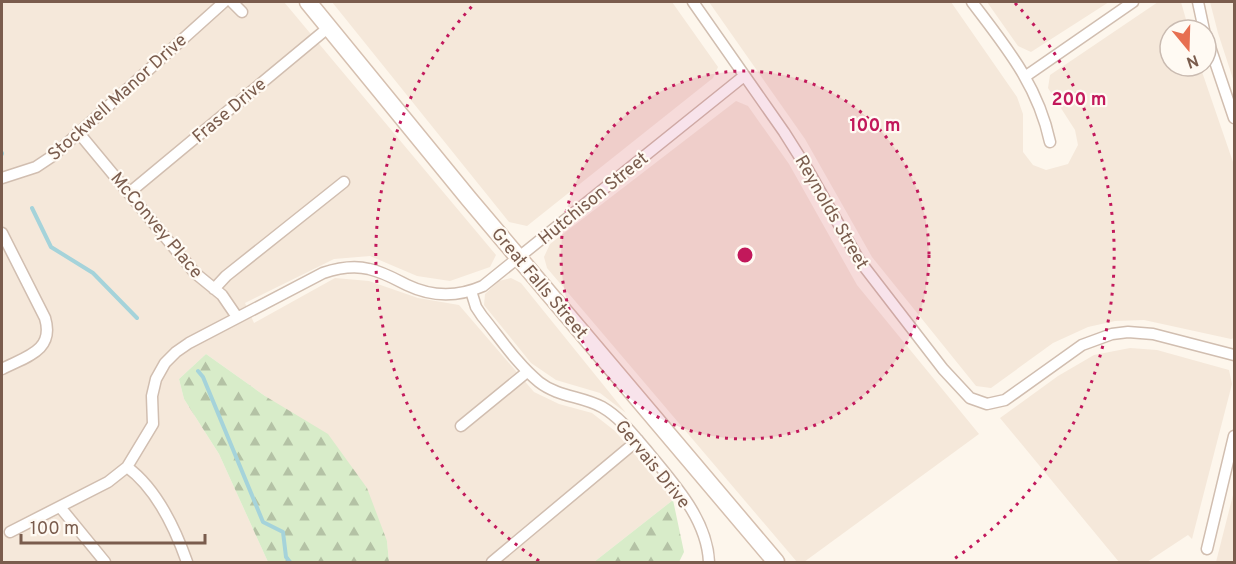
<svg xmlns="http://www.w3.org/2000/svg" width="1236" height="564" viewBox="0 0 1236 564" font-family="Overpass,sans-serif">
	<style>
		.residential { fill: #f5e8da }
		.forest { fill: url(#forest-firs) }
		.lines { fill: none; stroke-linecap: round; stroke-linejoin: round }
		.stream { stroke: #a5d3da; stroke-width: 4 }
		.street-casing { stroke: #d1beb0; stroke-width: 13 }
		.secondary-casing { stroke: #d6c0b0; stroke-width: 19 }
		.street { stroke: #fff; stroke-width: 10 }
		.secondary { stroke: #fff; stroke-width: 16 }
		.ring { fill: none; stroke: #c2185b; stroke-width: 3; stroke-dasharray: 3 6 }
		.labels { text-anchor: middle; stroke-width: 4.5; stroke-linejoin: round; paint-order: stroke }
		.street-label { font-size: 18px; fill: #7a5c4d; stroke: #fffaf3 }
		.centre { fill: #c2185b; stroke: #fffaf3; stroke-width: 3 }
		.ring-label { font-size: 18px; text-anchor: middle; font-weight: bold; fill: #c2185b; stroke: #fffaf3; stroke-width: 4.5; stroke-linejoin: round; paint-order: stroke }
	</style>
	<defs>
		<pattern id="forest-firs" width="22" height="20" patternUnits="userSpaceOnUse" patternTransform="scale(1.5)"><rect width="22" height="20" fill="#d8ecc9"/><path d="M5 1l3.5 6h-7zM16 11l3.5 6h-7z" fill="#b4c2a5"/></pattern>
	</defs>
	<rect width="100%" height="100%" fill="#fdf6ec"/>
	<!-- residential -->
	<path class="residential" d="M2,2H284L496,255L490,267L450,281L417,276L370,256L334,259L245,303L254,323L335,278L369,281L418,298L459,305L534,392L559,404L592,413L615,431L673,500L594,562H389L387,541L265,396L206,354L179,379L184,399L219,454L268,562H2Z
		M332,2H672L718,67L713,78L527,226L509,222Z
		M709,2H951L1017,97L1023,114V152L1033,165L1046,170L1068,164L1078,145L1075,130L1048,88L1050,75L1158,2H1181L1189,30H1170V66H1200L1234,165V338L1231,339L1144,320L1115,321L1088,327L1053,343L991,388L976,386L872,257L805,139Z
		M987,2H1109L1031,52L1018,46Z
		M1210,2H1234V82L1218,33Z
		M736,101L748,106L789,164L857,285L979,434L804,562H797L547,268L544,257L550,244Z
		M511,278L521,283L626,413L600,393L556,380L531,363L484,305L485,294L499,281Z
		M1130,348L1157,350L1229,370L1232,384L1192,539L1188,535L1147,562H1119L1000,418L1058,376L1094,355Z
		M1234,491V562H1216Z"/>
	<!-- forest -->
	<path class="forest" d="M206,354L265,396L328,434L367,488L387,541L389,562H268L219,454L184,399L179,379Z
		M673,500L684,552L679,562H594Z"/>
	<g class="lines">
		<!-- stream -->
		<path class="stream" d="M2,153V154
			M32,208L51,247L93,273L137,318
			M198,371L203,377L263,522L283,532L286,557L290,562"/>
		<defs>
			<path id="street" d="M232,2L242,12
				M693,2L784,132L808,170L859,260L943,369L970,398L987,404L1005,400L1082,345L1112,334L1128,332L1153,334L1234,355
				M972,2C1006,47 1038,85 1050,142
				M1198,2L1204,30
				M1206,35L1234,118
				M1026,76L1133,2
				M78,132L195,273L222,295L237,317
				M2,178L36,167L54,155L224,2
				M129,193L329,27
				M2,233L45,318C55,351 25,357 2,369
				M214,289L226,276L344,182
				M471,291L476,307L482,316C500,338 517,364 539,382C558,397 582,396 602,407C621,418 634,436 648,452C674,484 707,519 709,562
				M461,426L527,372
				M127,467C157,489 175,528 187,562
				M60,507L105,562
				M10,532L108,482L127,467L153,424L152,396L156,379L165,363L176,352L189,343L323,273C338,268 353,265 369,269C383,272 395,279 407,285C432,297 458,297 483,286L744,76
				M1207,549L1234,436
				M492,562L638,440"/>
			<path id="secondary" d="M308,2L469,199L776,562"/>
		</defs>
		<!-- street casing -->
		<use href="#street" class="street-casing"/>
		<!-- secondary casing -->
		<use href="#secondary" class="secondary-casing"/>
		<!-- street -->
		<use href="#street" class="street"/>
		<!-- secondary -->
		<use href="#secondary" class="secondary"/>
	</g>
	<!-- distance rings -->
	<circle cx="745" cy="255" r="184" fill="#c2185b" fill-opacity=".12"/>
	<g class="ring">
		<circle cx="745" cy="255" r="184"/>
		<path d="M539 561A369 369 0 0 1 475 3M1015 3A369 369 0 0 1 951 561"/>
	</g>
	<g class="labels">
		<!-- street labels -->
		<g class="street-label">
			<text transform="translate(117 97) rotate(-42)" y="6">Stockwell Manor Drive</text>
			<text transform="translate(229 110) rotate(-40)" y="6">Frase Drive</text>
			<text transform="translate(593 198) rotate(-39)" y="6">Hutchison Street</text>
			<text transform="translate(832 212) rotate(60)" y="6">Reynolds Street</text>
			<text transform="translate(157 225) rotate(50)" y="6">McConvey Place</text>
			<text transform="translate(540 283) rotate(50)" y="6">Great Falls Street</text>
			<text transform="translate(653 464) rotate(51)" y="6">Gervais Drive</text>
		</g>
	</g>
	<circle cx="745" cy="255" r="9" class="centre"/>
	<g class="ring-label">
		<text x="1079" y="105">200 m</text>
		<text x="875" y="131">100 m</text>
	</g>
	<!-- border -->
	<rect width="1236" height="564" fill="none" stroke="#7a5c4d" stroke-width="6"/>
	<!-- north arrow -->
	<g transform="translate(1188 48) rotate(161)"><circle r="28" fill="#fffaf3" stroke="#cabbb1" stroke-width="1.5"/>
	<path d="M0-4.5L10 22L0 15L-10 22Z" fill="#e76f51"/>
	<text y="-9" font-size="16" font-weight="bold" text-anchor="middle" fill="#7a5c4d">N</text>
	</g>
	<!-- scale -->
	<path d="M21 534v9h184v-9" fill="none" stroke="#7a5c4d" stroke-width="3"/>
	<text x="30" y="534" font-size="18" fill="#7a5c4d" stroke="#fffaf3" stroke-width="4.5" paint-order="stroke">100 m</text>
</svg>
